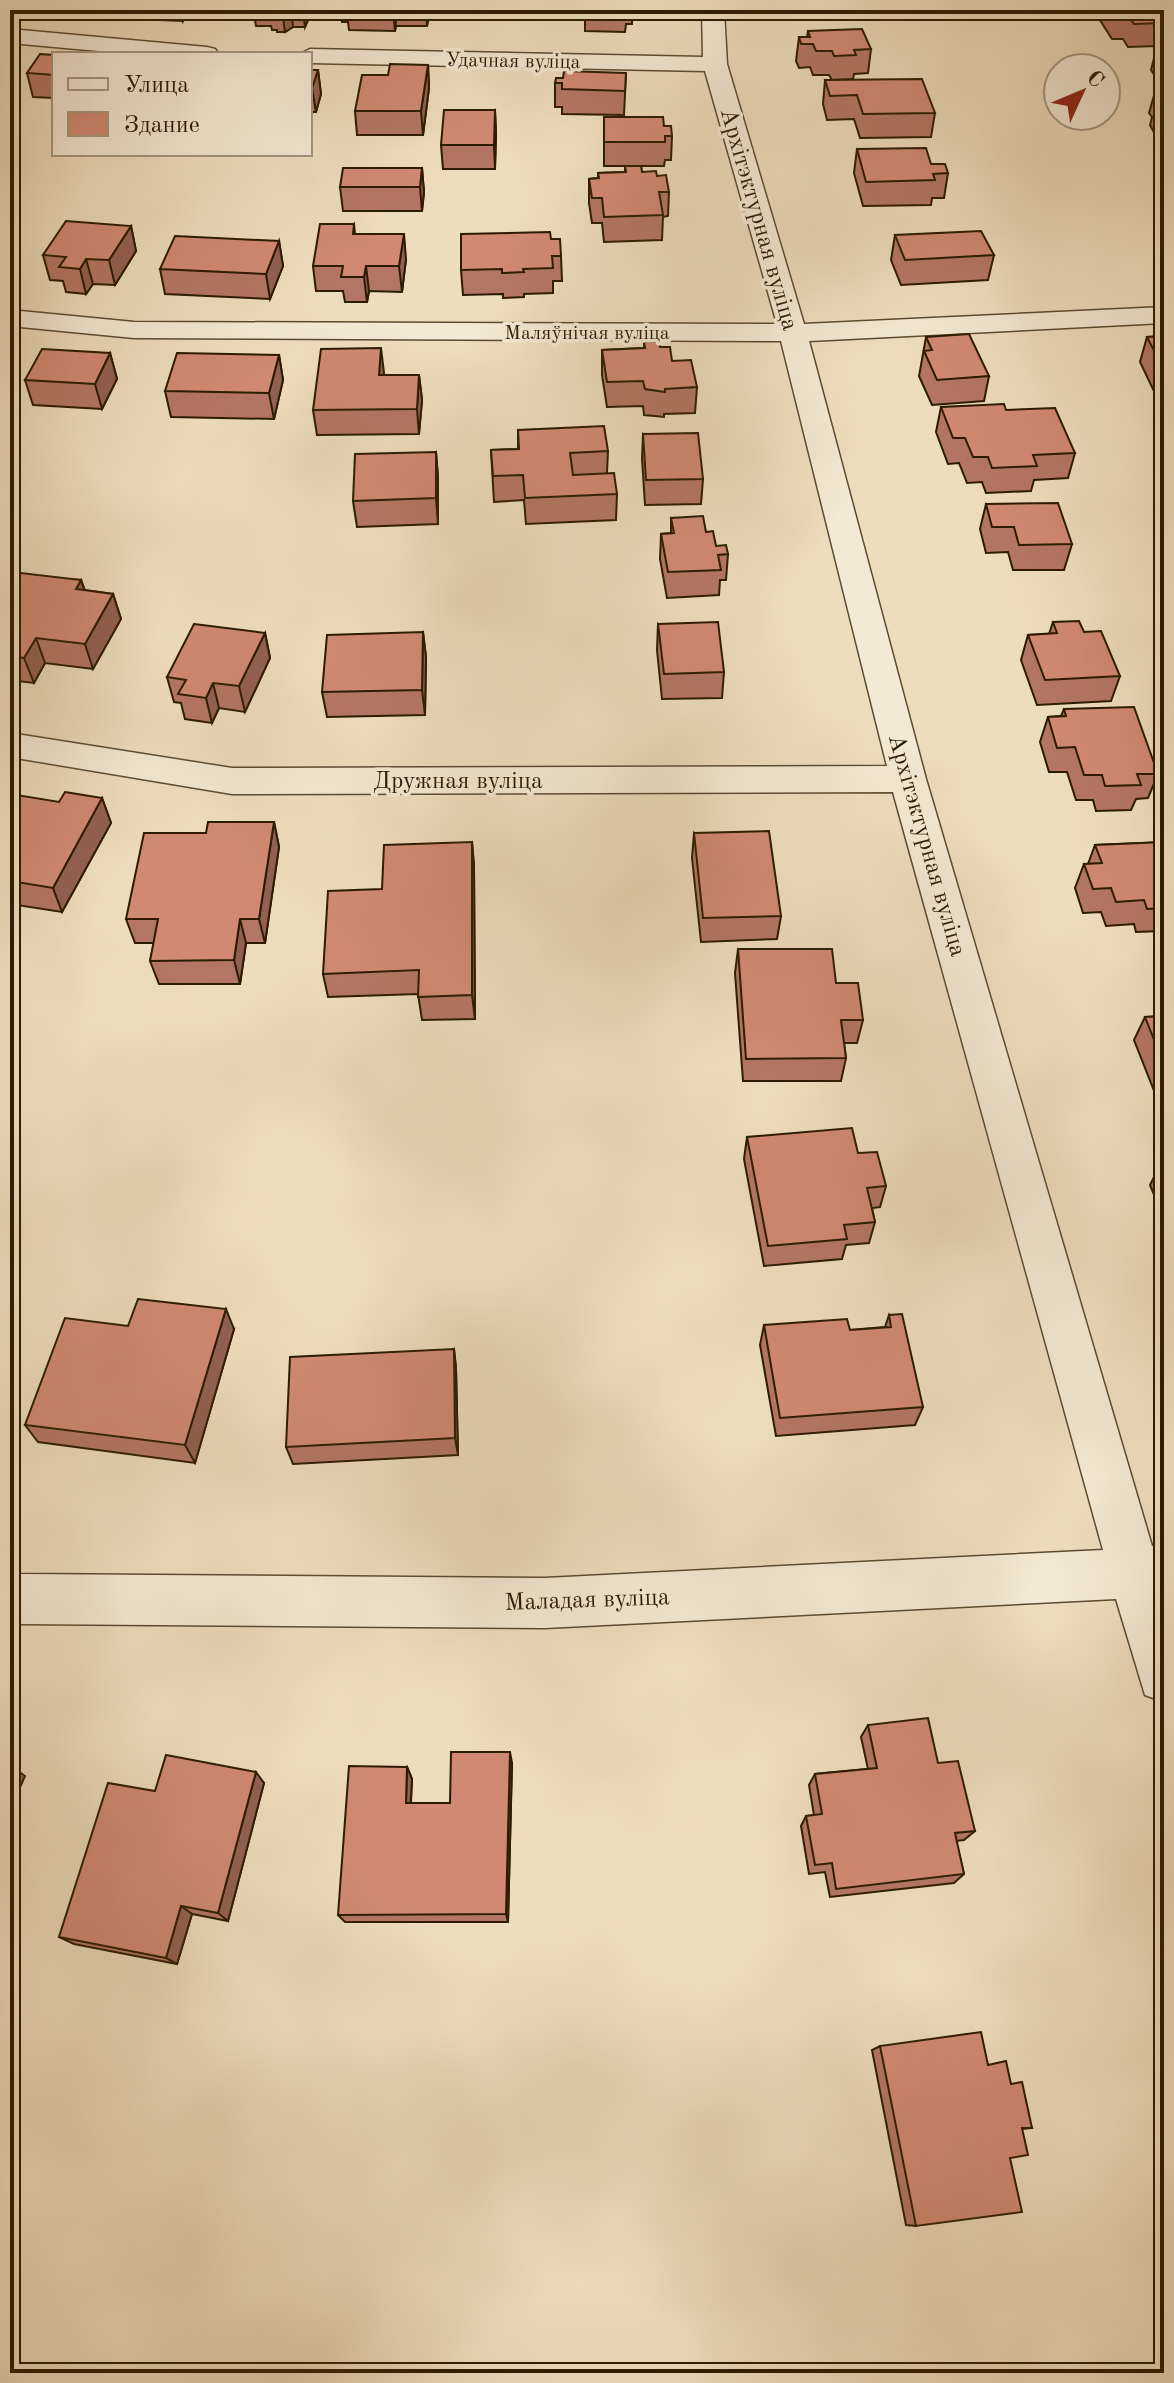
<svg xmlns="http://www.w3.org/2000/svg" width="1174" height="2383" viewBox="0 0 1174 2383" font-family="'Old Standard TT',serif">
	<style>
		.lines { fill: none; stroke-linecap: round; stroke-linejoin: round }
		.minor-casing { stroke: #5c4c31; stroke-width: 3 }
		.minor { fill: #f4e9d4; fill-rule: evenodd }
		.wall { fill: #b47664; stroke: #2c1b02; stroke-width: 2 }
		.shaded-wall { fill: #926051; stroke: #2c1b02; stroke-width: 2 }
		.building { fill: #d18974; stroke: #2c1b02; stroke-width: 2 }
		.labels { text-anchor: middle; stroke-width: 7; stroke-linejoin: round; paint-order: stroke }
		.far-street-label { font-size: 20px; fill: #2c1b02; stroke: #f4e9d4 }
		.street-label { font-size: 24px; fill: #2c1b02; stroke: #f4e9d4 }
	</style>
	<rect width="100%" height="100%" fill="#eeddbd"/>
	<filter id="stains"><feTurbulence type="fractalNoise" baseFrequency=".0025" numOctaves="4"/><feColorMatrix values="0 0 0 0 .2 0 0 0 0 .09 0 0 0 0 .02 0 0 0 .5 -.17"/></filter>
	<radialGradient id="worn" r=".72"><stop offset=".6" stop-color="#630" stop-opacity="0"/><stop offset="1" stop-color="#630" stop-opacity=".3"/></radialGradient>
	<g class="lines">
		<defs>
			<path id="minor" d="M702,10H724L727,64L804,324L1164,307V323L809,341L926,779L1152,1546L1164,1545V1702L1145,1695L1116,1599L545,1628L21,1624L10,1621V1571L21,1574L545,1578L1103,1550L893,792L232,794L10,757V733L232,768L887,766L781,341L134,338L10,326V310L134,322L777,324L705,71L310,63V54H300L310,49L703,57Z
				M10,29L207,47L215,49L219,54H132L10,43Z"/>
		</defs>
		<!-- minor casing -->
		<use href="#minor" class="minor-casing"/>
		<!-- minor -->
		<use href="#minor" class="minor"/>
	</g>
	<!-- wall -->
	<path class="wall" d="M15,10H70L58,18L16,13Z
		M107,10H203L200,15L186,14L183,21L109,18Z
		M253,10H312L305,27H293L285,32H277V30H272L271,26H256Z
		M341,10H430L427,26H396L395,31L349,30L348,22H342Z
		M585,10H632V24H626L625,32L585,31Z
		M818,10H894L892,19L821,20Z
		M1100,10H1164V147H1162L1150,125L1152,117L1149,113L1156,88H1163L1151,70L1157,46L1128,47L1123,39H1112L1098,17Z
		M808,31L871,49L868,73L854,74L853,79L832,80L829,75H813L810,67L799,68L796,61L799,37H807Z
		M54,55V98L33,97L27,73Z
		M428,65L429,88L423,135H357L355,111L388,75Z
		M310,70H318L321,94L316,112H310Z
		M626,73L624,115L562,114V107H555V83L563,78Z
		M825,80L935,113L931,137L860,138L854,119L827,120L823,104Z
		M495,110L496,134L495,169H443L441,145Z
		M604,117L664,126L672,136L671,160H665L664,166H641L642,172L657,176L669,192L668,216L663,217L662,240L604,242L602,223H592L589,203V179L598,178V173L625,172V166H635H604Z
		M857,149L931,164L948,173L944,198H932L931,205L863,206L854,173Z
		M422,168L424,192L422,211H343L340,187Z
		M354,224L355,234L406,259L402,292L369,291L367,302H345L343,291H316L313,266Z
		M131,226L136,251L115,285L93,284L86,294L66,292L63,281L50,280L43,255Z
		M895,235L994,255L988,280L901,285L891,260Z
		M551,239L561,256L562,281H553V293L524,294V297L503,298V294L463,295L461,270Z
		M279,241L283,266L270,299L165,294L160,269Z
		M1164,336V410H1163L1140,362L1147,337Z
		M926,337L989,376L984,401L932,405L919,376Z
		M644,342L660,347L697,387L695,413L664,414V417L644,415L643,406L607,407L602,375V350L644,348Z
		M110,353L117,379L102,409L33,405L25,380Z
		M279,355L283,380L274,419L171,417L165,391Z
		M384,375H419L422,400L419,434L317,435L313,410Z
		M941,407L1006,410L1075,453L1068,478L1034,480L1031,491L986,493L982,482L967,483L959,463L948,464L936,432Z
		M518,430L608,451L607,473L617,494L616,520L526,524L524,500L494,502L491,450L518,449Z
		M643,434L703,479L701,504L645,505L642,459Z
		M436,452L438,477V524L357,527L353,501Z
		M986,504L1072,544L1064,570H1013L1008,552L986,553L980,529Z
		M671,518L706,532L716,546L728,554L726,580H720L719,595L667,598L660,559L661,534L671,533Z
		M10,575L81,580L85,590L113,594L121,619L93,669L45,663L34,683L10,680Z
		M1053,622L1084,632L1120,676L1111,701L1037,705L1021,660L1028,635L1049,634Z
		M658,624L724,672L722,698L662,699L657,650Z
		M423,632L426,657L425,715L327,717L322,692Z
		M265,633L270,658L245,712L219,708L212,723L185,719L181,703L174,702L167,677Z
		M1064,709L1158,774L1148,798L1136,799L1131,810L1096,811L1093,800H1076L1067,772H1049L1040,742L1048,717L1061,716Z
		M102,798L111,823L62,912L10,904V807Z
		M274,822L279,847L265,943H246L240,984H159L150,961L154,943H135L126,919L206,833Z
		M694,833L781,916L777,939L701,942L692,858Z
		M472,842L474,866L475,1019L422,1020L418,994L328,997L323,974L382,889Z
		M1164,842V926L1162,931L1136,932L1134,924L1106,926L1101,912L1083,913L1075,888L1084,864H1088L1095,845Z
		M738,949L836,983L863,1020L857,1043H844L846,1058L841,1081H743L735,973Z
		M1164,1016V1111H1162L1134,1040L1145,1017Z
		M747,1137L858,1153L886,1186L880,1207L872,1208L875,1222L869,1243L846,1245L842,1259L764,1266L744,1159Z
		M1161,1163H1164V1219L1150,1185Z
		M889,1315L923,1407L915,1425L776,1436L760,1345L764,1325L850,1330L885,1327Z
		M234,1329L195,1463L38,1442L25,1425Z
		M454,1349L456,1368L458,1455L293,1464L286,1447Z
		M868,1725L938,1763L975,1831L964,1840L956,1841L964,1874L954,1883L830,1897L825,1872L809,1874L801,1826L806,1816L814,1815L809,1785L815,1774L868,1769L861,1737Z
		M512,1763L508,1922H345L338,1915L407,1767L412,1779L411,1803H450Z
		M264,1783L228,1921L192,1914L177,1964L74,1944L59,1937L155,1791Z
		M880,2046L988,2065L1011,2084L1032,2128L1022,2129L1010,2158L916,2226L906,2225L872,2050Z"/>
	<!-- shaded-wall -->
	<path class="shaded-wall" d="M57,10H70L58,18Z
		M181,10H185L186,14L183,21Z
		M282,10H291L293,27L285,32Z
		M303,10H312L305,27Z
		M393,10H395L396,26L395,31Z
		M426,10H430L427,26Z
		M428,65L429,88L423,135L421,111Z
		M318,70L321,94L316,112L312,88Z
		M495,110L496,134L495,169L494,145Z
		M422,168L424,192L422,211L420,187Z
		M131,226L136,251L115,285L109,260Z
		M404,234L406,259L402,292L399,266Z
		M279,241L283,266L270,299L266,274Z
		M86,259L93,284L86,294L80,269Z
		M366,266L369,291L367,302L364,277Z
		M381,348L384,373L382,401L379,375Z
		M110,353L117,379L102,409L95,384Z
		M279,355L283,380L274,419L269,393Z
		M419,375L422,400L419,434L417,409Z
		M436,452L438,477V524L436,498Z
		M81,580L89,605L76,589Z
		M113,594L121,619L93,669L85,644Z
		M423,632L426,657L425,715L422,690Z
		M265,633L270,658L245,712L239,686Z
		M36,638L45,663L34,683L24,658Z
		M213,683L219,708L212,723L206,698Z
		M102,798L111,823L62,912L53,888Z
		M274,822L279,847L265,943L259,919Z
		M472,842L474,866L475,1019L472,995Z
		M240,919L246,943L240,984L234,960Z
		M226,1309L234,1329L195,1463L185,1445Z
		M454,1349L456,1368L458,1455L455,1438Z
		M510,1752L512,1763L508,1922L506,1914Z
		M10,1765L25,1776L10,1810Z
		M407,1767L412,1779L410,1813L406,1803Z
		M256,1772L264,1783L228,1921L218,1913Z
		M181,1906L192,1914L177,1964L166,1958Z"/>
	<!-- building -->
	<path class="building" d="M1114,10H1164V23L1134,24L1128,15L1118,16Z
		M862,29L871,49L854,50L856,55L834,56L832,51H816L813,44H801L799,37H810L808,31Z
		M1157,46H1164V56Z
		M40,54L54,55V75L27,73Z
		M390,64L428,65L421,111H355L362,75H388Z
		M310,70H318L312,88H310Z
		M564,71L626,73L625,91L562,89V83H555L556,78H563Z
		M922,79L935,113L863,114L857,95L830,96L825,80Z
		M1156,88H1164V115L1156,101H1163Z
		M444,110H495L494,145H441Z
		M604,117H663L664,126H671L672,136H665V142H604Z
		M926,148L931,164H945L948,173L933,174L935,180L866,182L857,149Z
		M625,166H641L642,172L656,171L657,176L666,175L669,192H659L663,215L604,217L602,198H592L589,179L599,178L598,173L626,172Z
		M343,168H422L420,187H340Z
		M66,221L131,226L109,260L86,259L80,269L59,267L66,257L43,255Z
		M320,224H354L353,234H404L399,266H366L364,277H341L343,266H313Z
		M981,231L994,255L905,260L895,235Z
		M550,232L551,239H560L561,256H552L553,268L523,269L524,272L502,273V269L461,270V234Z
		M175,236L279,241L266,274L160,269Z
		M969,334L989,376L937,380L924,351L932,350L926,337Z
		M1164,336V370L1147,337Z
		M644,342H659L660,347H670L672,361L691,360L697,387L665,389V392L645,389L643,381L607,382L602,350L645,348Z
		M381,348L379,375H419L417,409L313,410L321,349Z
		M42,349L110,353L95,384L25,380Z
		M177,353L279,355L269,393L165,391Z
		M1004,404L1006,410L1055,408L1075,453L1033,455L1037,466L992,468L988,457H973L965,438H953L941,407Z
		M604,426L608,451L570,453L573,475L614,473L617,494L525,498L523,475L493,476L491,450L519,449L518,430Z
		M698,433L703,479L646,480L643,434Z
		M436,452V498L353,501L355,454Z
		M1058,503L1072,544L1019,545L1014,527H992L986,504Z
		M703,516L706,532L713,531L716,546L726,545L728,554L718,555L721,570L668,572L661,534L674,533L671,518Z
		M12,572L81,580L76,589L113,594L85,644L36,638L24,658L10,656V575Z
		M1079,621L1084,632L1101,631L1120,676L1045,680L1028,635L1057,633L1053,622Z
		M718,622L724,672L664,674L658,624Z
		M194,624L265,633L239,686L213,683L206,698L178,694L186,680L167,677Z
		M423,632L422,690L322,692L327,635Z
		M1134,707L1158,774H1137L1141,785L1105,786L1102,775H1084L1075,747L1057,748L1048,717L1066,716L1064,709Z
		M65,792L102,798L53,888L10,881V807L17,795L59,802Z
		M208,822H274L259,919H240L234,960L150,961L158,919H126L144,833H206Z
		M769,831L781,916L703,918L694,833Z
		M472,842V995L418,997L419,970L323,974L328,891L382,889L384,845Z
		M1164,842V908L1147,909L1144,900L1116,902L1111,888L1093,889L1084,864L1102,863L1095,845Z
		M738,949H832L836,983H858L863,1020H841L846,1058L746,1059Z
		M1164,1016V1065L1145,1017Z
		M852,1128L858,1153L877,1152L886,1186L867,1188L875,1222L844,1225L847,1239L768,1246L747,1137Z
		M138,1299L226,1309L185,1445L25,1425L65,1318L128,1326Z
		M902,1314L923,1407L780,1418L764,1325L847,1319L850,1330L891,1327L889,1315Z
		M454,1349L455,1438L286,1447L290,1357Z
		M928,1718L938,1763L958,1761L975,1831L955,1833L964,1874L836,1889L832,1863L815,1865L806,1816L822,1814L815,1774L877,1768L868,1725Z
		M451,1752H510L506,1914L338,1915L349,1766L407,1767L406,1803H450Z
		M166,1755L256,1772L218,1913L181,1906L166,1958L59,1937L108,1783L155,1791Z
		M981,2032L988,2065L1006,2061L1011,2084L1022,2082L1032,2128H1022L1028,2155L1010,2158L1022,2212L916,2226L880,2046Z"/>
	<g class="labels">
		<!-- far-street labels -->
		<g class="far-street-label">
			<text transform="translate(513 60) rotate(1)" y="7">Удачная вуліца</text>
			<text x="587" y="339">Маляўнічая вуліца</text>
		</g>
		<!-- street labels -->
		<g class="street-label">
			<text transform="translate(760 219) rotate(74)" y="8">Архітэктурная вуліца</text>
			<text x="458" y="788">Дружная вуліца</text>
			<text transform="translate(928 845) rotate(74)" y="8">Архітэктурная вуліца</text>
			<text transform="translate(587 1599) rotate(-2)" y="8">Маладая вуліца</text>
		</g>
	</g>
	<!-- margin -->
	<rect width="1174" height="2383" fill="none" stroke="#eeddbd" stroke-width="40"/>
	<rect x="12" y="12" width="1150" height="2359" fill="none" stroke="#2c1b02" stroke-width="4"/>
	<rect x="20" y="20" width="1134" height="2343" fill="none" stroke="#2c1b02" stroke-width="2"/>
	<!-- legend -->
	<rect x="52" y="52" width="260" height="104" fill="#f4e9d4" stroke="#a49780" stroke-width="2"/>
	<rect x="68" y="78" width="40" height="12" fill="#f4e9d4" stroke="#a49780" stroke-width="2"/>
	<text x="124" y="92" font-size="24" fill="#2c1b02">Улица</text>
	<rect x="68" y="112" width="40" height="24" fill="#d18974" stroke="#a49780" stroke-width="2"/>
	<text x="124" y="132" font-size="24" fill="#2c1b02">Здание</text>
	<!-- north arrow -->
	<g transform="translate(1082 92) rotate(46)"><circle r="38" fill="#f4e9d4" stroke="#a49780" stroke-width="2"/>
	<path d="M0-6L14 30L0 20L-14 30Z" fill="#8f2418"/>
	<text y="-12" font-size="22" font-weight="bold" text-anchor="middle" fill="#2c1b02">С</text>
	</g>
	<rect width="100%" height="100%" filter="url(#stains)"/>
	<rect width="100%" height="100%" fill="url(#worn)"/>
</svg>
